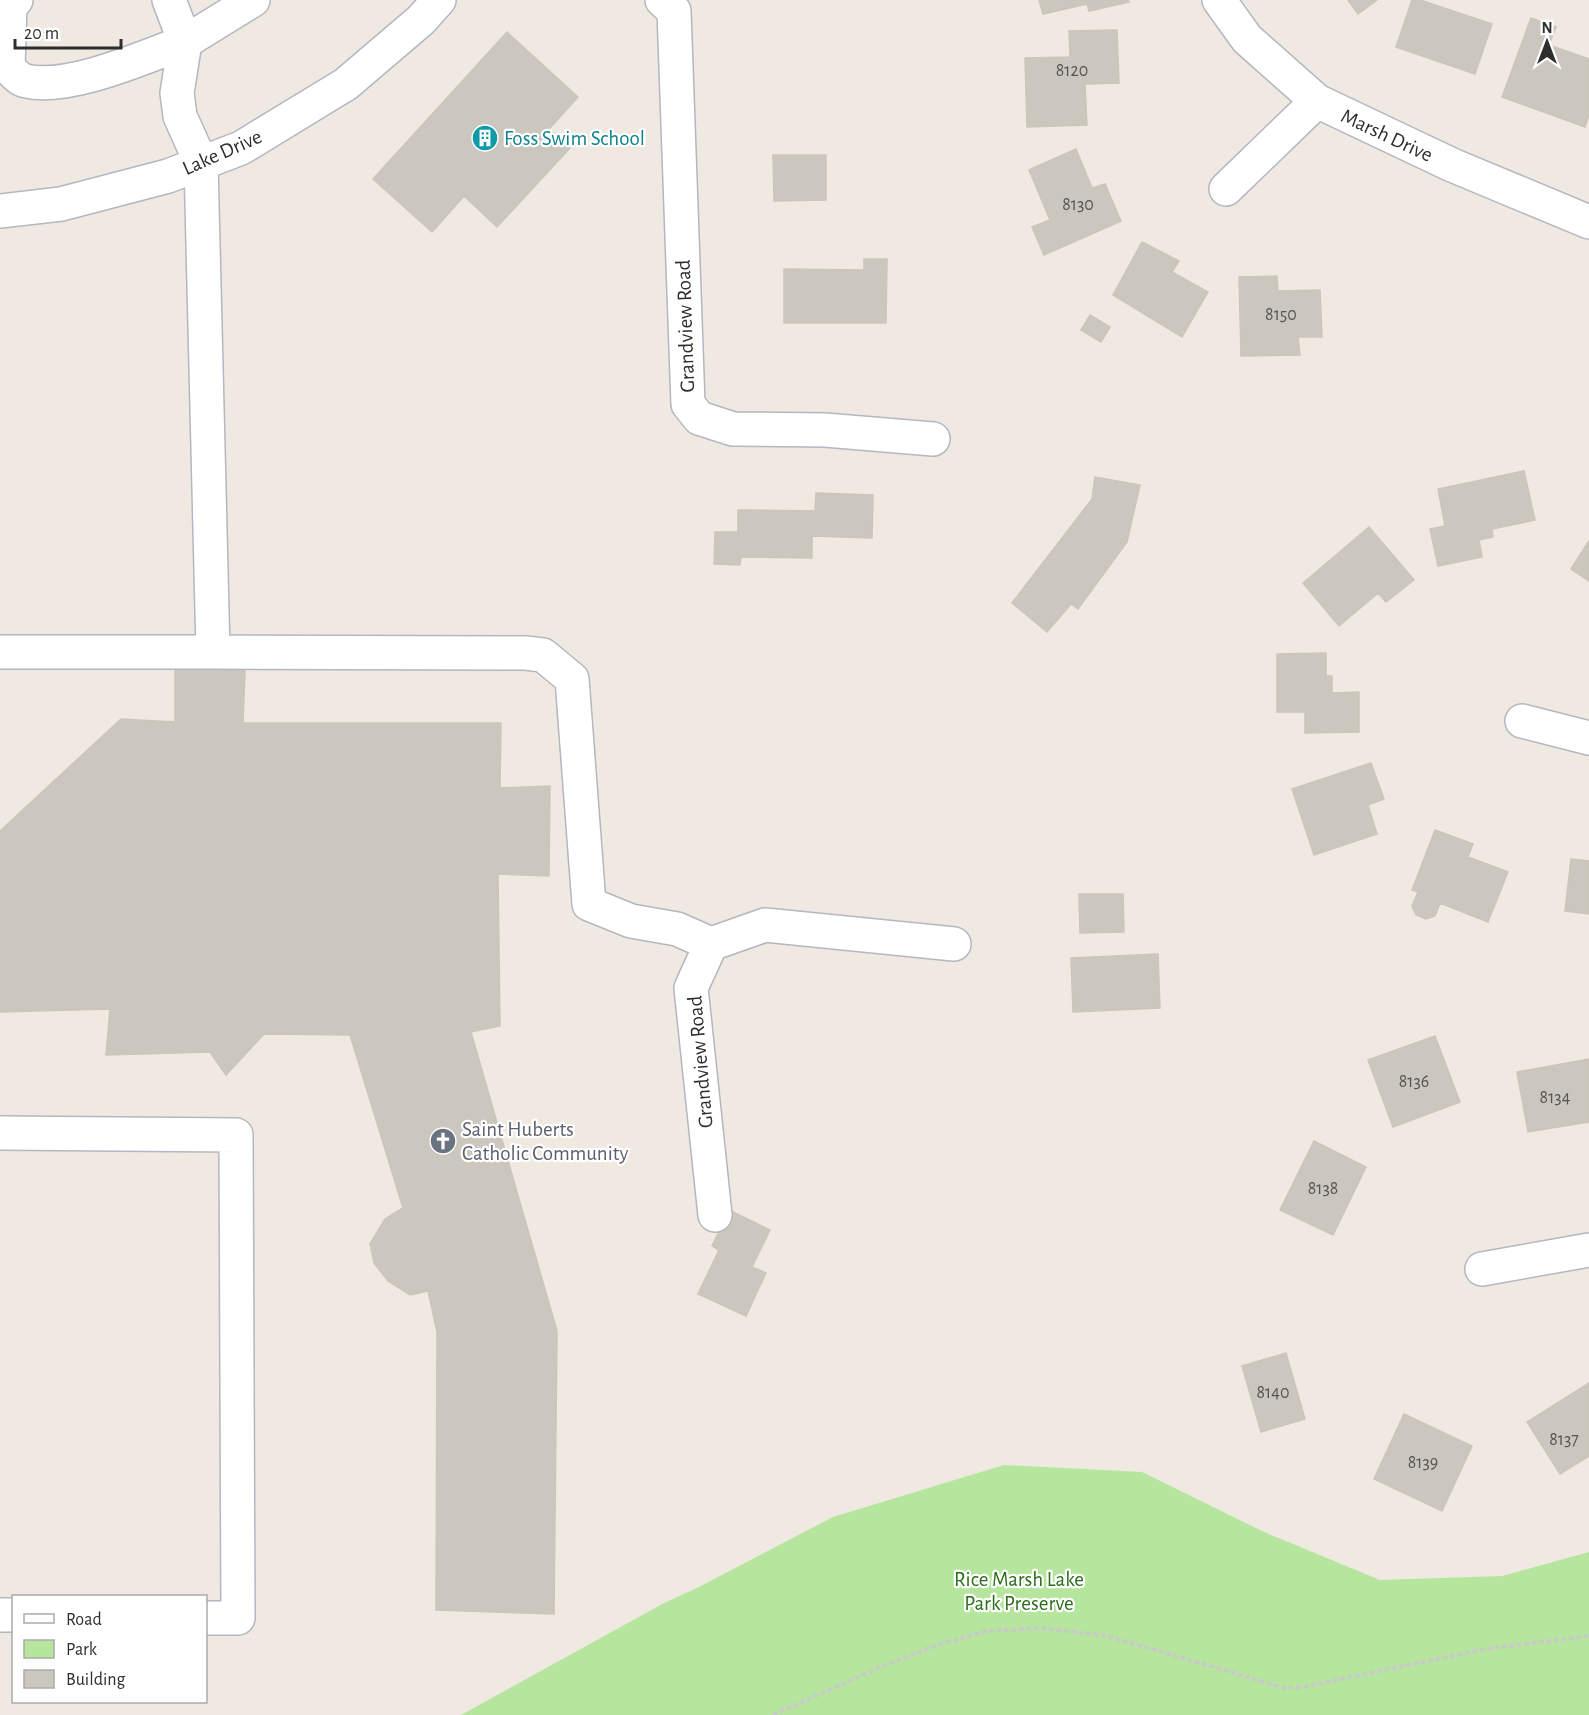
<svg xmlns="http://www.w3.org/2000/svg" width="1589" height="1715" viewBox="0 0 1589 1715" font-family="'Alegreya Sans',sans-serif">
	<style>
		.green { fill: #b6e59e }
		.building { fill: #cbc7bf; stroke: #cbc5ba; stroke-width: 1.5 }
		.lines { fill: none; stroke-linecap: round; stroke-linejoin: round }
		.minor-casing { stroke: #b4b7c1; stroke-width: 36 }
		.path { stroke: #c9c9c9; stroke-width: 4; stroke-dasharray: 4.5 3; stroke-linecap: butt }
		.minor { stroke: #fff; stroke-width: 33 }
		.labels { text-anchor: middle; stroke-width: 4.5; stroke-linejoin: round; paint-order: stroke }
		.number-label { font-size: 18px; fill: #555452 }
		.street-label { font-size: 21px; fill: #2e2e2e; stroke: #fff }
		.culture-label { font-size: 21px; fill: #0d838f; stroke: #fff; text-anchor: start }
		.worship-label { font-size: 21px; fill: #5b616d; stroke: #fff; text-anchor: start }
		.park-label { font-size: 21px; fill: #2c6e1b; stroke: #fff }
	</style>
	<rect width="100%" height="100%" fill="#efe9e1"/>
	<!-- green -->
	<path class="green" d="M1004,1465L1142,1472L1264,1532L1380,1580L1502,1576L1589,1552V1715H461L666,1602L697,1588L833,1517Z"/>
	<!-- building -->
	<path class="building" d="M1039,0H1128L1129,2L1089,11L1087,4L1043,14Z
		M1348,0H1377L1358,14Z
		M1412,0H1420L1492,24L1475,74L1396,47Z
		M1531,18L1556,27L1549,45L1589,59V115L1585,127L1502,97Z
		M1117,30L1119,83L1085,84L1087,125L1027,127L1025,58L1070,57L1069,31Z
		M507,32L578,97L549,129L570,148L497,227L464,196L432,232L373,179Z
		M1076,149L1092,188L1105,184L1121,221L1044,255L1032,227L1050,220L1029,170Z
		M773,155H826V200L774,201Z
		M1142,242L1179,261L1172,272L1208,292L1182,337L1113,295Z
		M864,259H887L886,323H784V269L864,270Z
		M1277,276L1278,291L1320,290L1322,337H1298L1300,355L1241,356L1239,277Z
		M1090,315L1110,327L1101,342L1081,330Z
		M1524,471L1535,520L1492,529L1493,537L1479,540L1482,557L1438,566L1430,529L1445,526L1438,489Z
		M1095,477L1140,485L1127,542L1078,609L1071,604L1047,632L1012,603L1092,499Z
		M816,493L873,495L872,538L812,536V558L741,557L740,565L714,564L715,532H738V510L815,511Z
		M1369,527L1414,580L1386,602L1378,593L1339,626L1303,583Z
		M1589,541V581L1571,569Z
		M1326,653V676H1332V693L1359,692V732L1305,733V712H1277V654Z
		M175,669L245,671L243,723H501L500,788L550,786L549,876L498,874L500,1026L471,1032L557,1331L554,1614L436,1610L437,1332L428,1291L410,1295L388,1281L374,1263L370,1244L385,1219L403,1208L350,1035L264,1034L226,1075L210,1052L106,1055L110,1009L0,1012V831L121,719L175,722Z
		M1371,763L1384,799L1368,805L1377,834L1314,855L1292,789Z
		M1435,830L1473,844L1468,857L1508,872L1488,922L1440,903L1435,916L1426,919L1416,915L1412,906L1418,892L1412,890Z
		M1571,859L1589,861V914L1565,911Z
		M1079,894H1123L1124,932L1080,933Z
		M1158,954L1160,1008L1073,1012L1071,958Z
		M1435,1036L1460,1102L1393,1127L1368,1060Z
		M1589,1059V1122L1528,1132L1517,1072Z
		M1314,1141L1366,1167L1333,1235L1280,1210Z
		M729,1210L770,1230L752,1267L766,1273L746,1316L698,1294L719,1250L712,1246Z
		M1286,1353L1305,1419L1261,1432L1242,1366Z
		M1589,1383V1456L1560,1474L1527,1422Z
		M1404,1414L1472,1446L1442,1511L1374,1479Z"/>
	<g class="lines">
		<defs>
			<path id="minor" d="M16,0L10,6L8,67C13,72 19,80 26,81C69,91 144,57 185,42L169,0
				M662,0L674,11L688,404L699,418L733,429L825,430L933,439
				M1219,0L1247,39L1317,101L1452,165L1589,222
				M1226,189L1317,101
				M0,211L61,204L168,176L241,148L346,84L421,20L439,0
				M0,652H213L201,163L180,116L177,93L185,42L253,0
				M213,652L525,653L543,655L572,679L589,904L631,921L677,929L711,944
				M1522,721L1589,738
				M0,1133L236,1135L238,1618H206
				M715,1215L691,988L711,944L765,925L954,944
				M1482,1269L1589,1250
				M0,1615H14"/>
		</defs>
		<!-- minor casing -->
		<use href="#minor" class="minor-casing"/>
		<!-- path -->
		<path class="path" d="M773,1715L878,1668L937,1645L987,1631L1041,1628L1107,1636L1285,1688L1303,1687L1485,1649L1589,1636"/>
		<!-- minor -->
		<use href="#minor" class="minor"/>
	</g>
	<!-- icons -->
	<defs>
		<symbol id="building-disc" viewBox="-11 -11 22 22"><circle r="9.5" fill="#0f9aa8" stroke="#fff"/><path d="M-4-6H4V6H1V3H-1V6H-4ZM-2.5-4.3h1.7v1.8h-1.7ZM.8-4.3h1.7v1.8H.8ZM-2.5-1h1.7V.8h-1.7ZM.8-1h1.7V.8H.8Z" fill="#fff"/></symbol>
		<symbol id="church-disc" viewBox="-11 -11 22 22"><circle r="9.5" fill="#6b7280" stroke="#fff"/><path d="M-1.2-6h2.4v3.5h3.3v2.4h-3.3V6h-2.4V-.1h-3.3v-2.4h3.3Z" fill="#fff"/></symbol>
	</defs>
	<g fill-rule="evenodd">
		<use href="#building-disc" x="470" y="123" width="30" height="30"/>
		<use href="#church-disc" x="428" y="1126" width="30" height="30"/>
	</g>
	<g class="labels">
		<!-- number labels -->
		<g class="number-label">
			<text x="1072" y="76">8120</text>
			<text x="1078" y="210">8130</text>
			<text x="1281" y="320">8150</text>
			<text x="1414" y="1087">8136</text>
			<text x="1555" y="1103">8134</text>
			<text x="1323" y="1194">8138</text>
			<text x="1273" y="1398">8140</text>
			<text x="1564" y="1445">8137</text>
			<text x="1423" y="1468">8139</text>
		</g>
		<!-- street labels -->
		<g class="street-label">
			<text transform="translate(1387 135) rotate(25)" y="7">Marsh Drive</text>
			<text transform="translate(222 152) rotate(-24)" y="7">Lake Drive</text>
			<text transform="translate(685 326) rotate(-92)" y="7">Grandview Road</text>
			<text transform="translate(700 1062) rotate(-95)" y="7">Grandview Road</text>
		</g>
		<!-- culture labels -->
		<g class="culture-label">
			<text x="504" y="145">Foss Swim School</text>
		</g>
		<!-- worship labels -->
		<g class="worship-label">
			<text x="462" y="1136">Saint Huberts<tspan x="462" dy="24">Catholic Community</tspan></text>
		</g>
		<!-- park labels -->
		<g class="park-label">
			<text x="1019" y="1586">Rice Marsh Lake<tspan x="1019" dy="24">Park Preserve</tspan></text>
		</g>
	</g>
	<!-- legend -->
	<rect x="12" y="1595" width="195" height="108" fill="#ffffff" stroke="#ababab" stroke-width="1.5"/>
	<rect x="24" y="1614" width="30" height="9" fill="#ffffff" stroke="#ababab" stroke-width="1.5"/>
	<text x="66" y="1625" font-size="18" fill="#2e2e2e">Road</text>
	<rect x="24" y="1640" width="30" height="18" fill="#b6e59e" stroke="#ababab" stroke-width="1.5"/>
	<text x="66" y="1655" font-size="18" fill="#2e2e2e">Park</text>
	<rect x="24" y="1670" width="30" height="18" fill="#cbc7bf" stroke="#ababab" stroke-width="1.5"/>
	<text x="66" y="1685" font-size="18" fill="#2e2e2e">Building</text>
	<!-- north arrow -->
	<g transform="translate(1547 42)" stroke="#ffffff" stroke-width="4.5" paint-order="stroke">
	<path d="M0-4.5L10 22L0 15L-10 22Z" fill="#2e2e2e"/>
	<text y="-9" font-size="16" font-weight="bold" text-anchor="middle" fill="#2e2e2e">N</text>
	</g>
	<!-- scale -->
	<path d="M15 39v9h106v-9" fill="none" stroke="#2e2e2e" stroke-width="3"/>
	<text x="24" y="39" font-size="18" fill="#2e2e2e" stroke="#ffffff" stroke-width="4.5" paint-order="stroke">20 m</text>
</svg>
